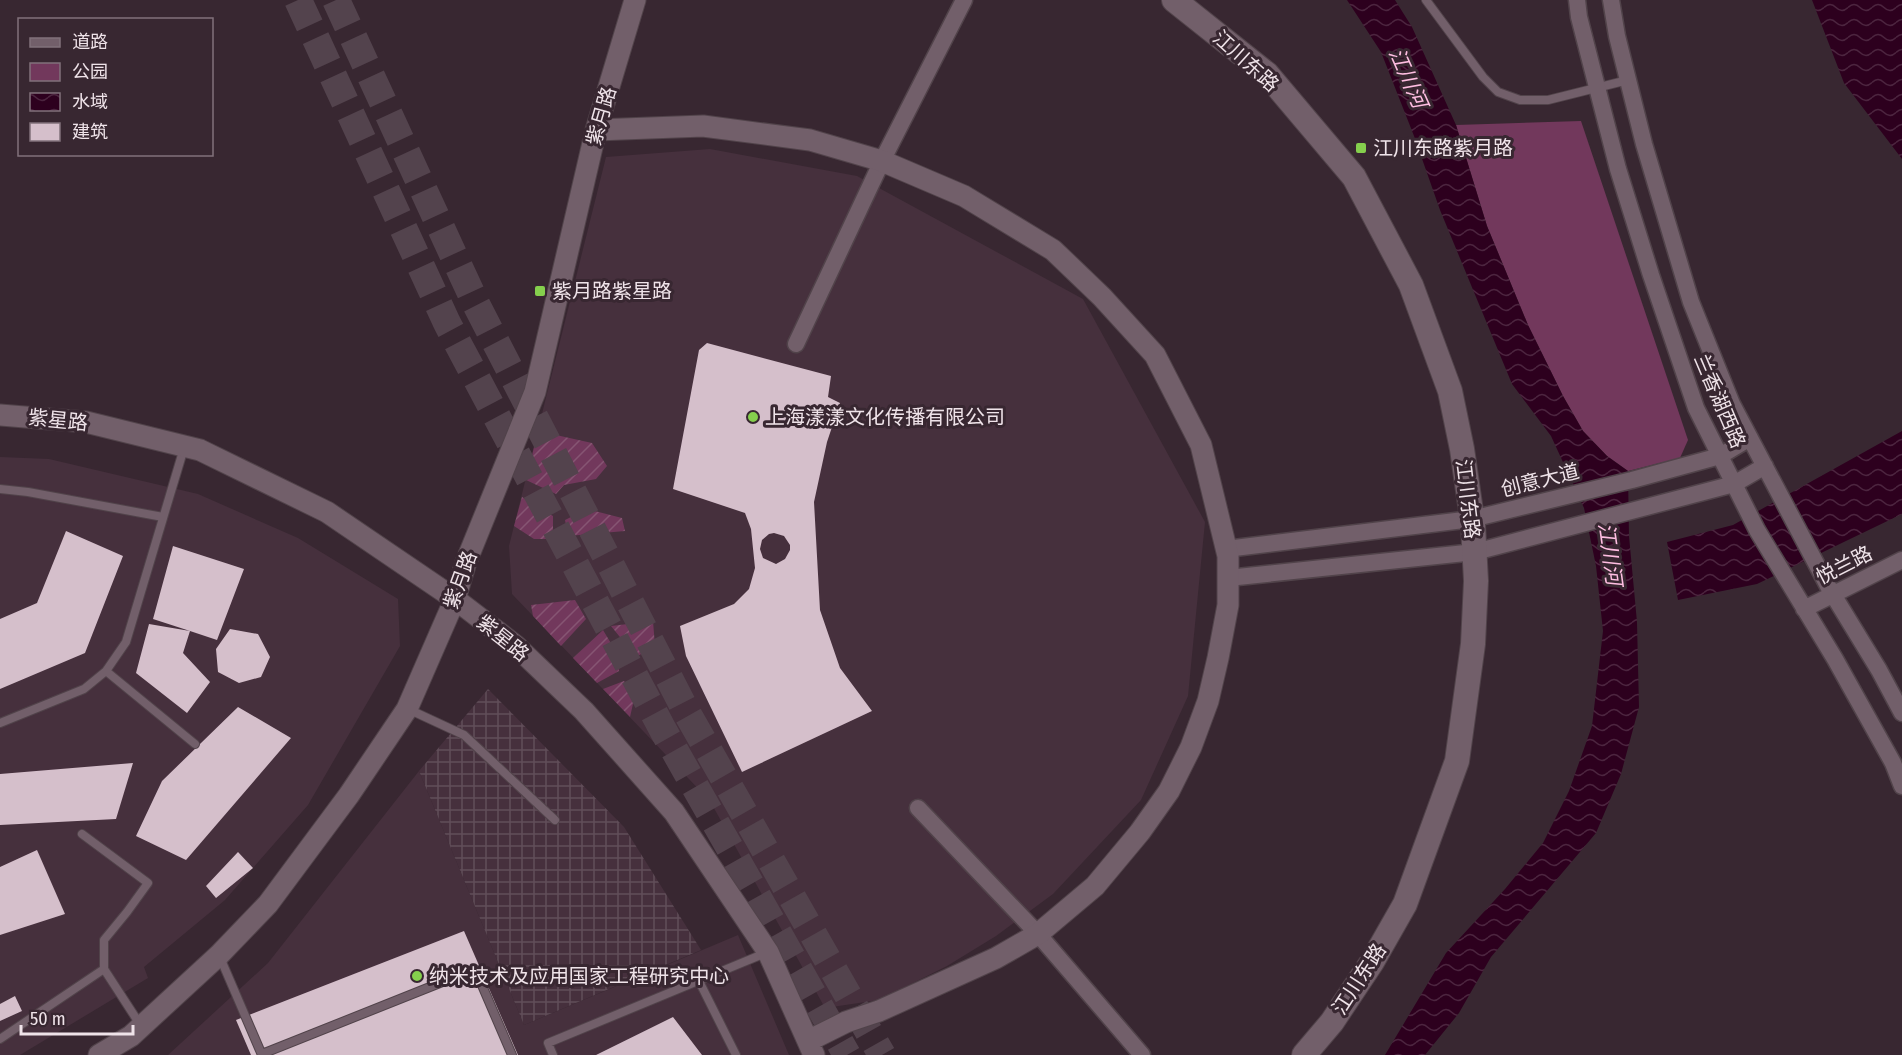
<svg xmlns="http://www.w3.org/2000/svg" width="1902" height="1055" viewBox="0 0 1902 1055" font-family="'Fira Sans Condensed','Noto Sans SC',sans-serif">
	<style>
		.built { fill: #46303d }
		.industrial { fill: url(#industrial-grid) }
		.park { fill: #72385c }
		.garden { fill: url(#garden-furrows) }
		.water { fill: url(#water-waves) }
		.building { fill: #d5bfcb; fill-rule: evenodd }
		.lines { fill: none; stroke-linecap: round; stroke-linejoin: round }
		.trunk-tunnel { stroke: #53434d; stroke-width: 28; stroke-dasharray: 28 14; stroke-linecap: butt }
		.service-casing { stroke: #51434a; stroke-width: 10 }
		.minor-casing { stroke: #51434a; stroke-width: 19 }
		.tertiary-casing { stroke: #51434a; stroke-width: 23 }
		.secondary-casing { stroke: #51434a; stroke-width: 26 }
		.service { stroke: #725f6a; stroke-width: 8 }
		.minor { stroke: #725f6a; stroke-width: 16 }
		.tertiary { stroke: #725f6a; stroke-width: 21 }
		.secondary { stroke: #725f6a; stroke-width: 24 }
		.poi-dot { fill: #85cf4d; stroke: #382731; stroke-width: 2 }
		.labels { text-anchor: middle; stroke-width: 6; stroke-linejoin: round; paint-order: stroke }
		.street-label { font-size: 20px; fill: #efe3e9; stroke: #382731 }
		.poi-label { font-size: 20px; fill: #efe3e9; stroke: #382731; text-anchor: start }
		.water-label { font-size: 21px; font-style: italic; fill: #ffbee2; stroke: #382731 }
	</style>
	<defs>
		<pattern id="industrial-grid" width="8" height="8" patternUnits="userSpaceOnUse" patternTransform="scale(1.5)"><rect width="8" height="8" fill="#46303d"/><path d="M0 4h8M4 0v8" fill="none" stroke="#614e59"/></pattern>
		<pattern id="garden-furrows" width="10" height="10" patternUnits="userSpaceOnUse" patternTransform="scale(1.5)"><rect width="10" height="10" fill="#72385c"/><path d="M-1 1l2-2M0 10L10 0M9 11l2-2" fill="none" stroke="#865573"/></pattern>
		<pattern id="water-waves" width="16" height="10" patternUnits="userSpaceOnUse" patternTransform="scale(1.5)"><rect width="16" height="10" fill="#2d001e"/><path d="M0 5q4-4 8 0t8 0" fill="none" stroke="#4c253f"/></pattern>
	</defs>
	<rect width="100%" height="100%" fill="#382731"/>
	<!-- built -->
	<path class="built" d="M710,149L857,176L1083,299L1205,522L1188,696L1141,800L1053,894L996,936L947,966L879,1000L825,1008L710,801L512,594L509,546L606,157Z
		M0,457L49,459L198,494L298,538L398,599L400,646L308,805L225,900L144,967L148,978L20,1055H0Z
		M419,771L524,1025L738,935L789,1055H168L268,963Z"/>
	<!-- industrial -->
	<path class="industrial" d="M488,689L624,827L701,950L524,1025L419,771Z"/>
	<!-- park -->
	<path class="park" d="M1581,121L1688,440L1680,458L1628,471L1607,456L1583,431L1563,396L1528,325L1487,226L1456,125Z"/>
	<!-- garden -->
	<path class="garden" d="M538,431L592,443L607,466L596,479L564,485L556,494L526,480Z
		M522,497L553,516V539H534L514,526Z
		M587,509L622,518L625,531L568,536L565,520Z
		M575,600L586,619L561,646L533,616L531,605Z
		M653,621L655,646L636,657L611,626Z
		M603,630L618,655L619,671L597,683L573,658Z
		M624,681L635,695L630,717L603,689Z"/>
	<!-- water -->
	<path class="water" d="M1347,0H1395L1412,27L1456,125L1487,226L1528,325L1563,396L1583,431L1607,456L1628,471L1629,536L1637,622L1639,707L1621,774L1596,833L1491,957L1459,1013L1425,1055H1385L1446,953L1505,889L1543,843L1569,791L1592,726L1603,631L1596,566L1584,508L1551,436L1512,384L1440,210L1414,136L1381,52Z
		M1812,0H1902V159L1844,83Z
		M1902,431V514L1757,584L1678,600L1667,542L1733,525Z"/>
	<!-- building -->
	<path class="building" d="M707,343L831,376L828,397L840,403L827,442L814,502L820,610L840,668L872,711L742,772L686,656L680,626L734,604L749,589L755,568L751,529L745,513L673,489L699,350ZM774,533L784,536L790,545V550L785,559L776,564L763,558L760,549L762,540L769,534Z
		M66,531L123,556L85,653L0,689V619L37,603Z
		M173,546L244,569L217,640L190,631L183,653L210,682L187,713L136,673L149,624L190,631L153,619Z
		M230,629L258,634L270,657L261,677L239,683L218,672L216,649Z
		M238,707L291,738L186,860L136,836L162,781Z
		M133,763L116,819L0,825V774Z
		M37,850L65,914L0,935V867Z
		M238,852L253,868L216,898L206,886Z
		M464,931L518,1055H251L236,1020Z
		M15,996L22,1011L0,1021V1004Z
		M673,1017L702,1055H596Z"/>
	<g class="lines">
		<!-- trunk-tunnel -->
		<path class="trunk-tunnel" d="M298,0L447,323L663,730L847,1055
			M336,0L476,304L687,713L882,1055"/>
		<defs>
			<path id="service" d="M1426,0L1483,77L1498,92L1520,100H1548L1628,80
				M0,489L28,492L163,517
				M106,671L195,744
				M408,709L464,735L555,820
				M0,723L84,689L106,671L126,642L184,448
				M219,955L262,1055
				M104,969L141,1026
				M699,981L736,1055
				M0,1039L104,969V940L127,912L148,883L82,834
				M262,1054L475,969L512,1055
				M553,1055L548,1043L768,952"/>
			<path id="minor" d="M1577,0L1579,17L1618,169L1651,275L1696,408L1757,530L1835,659L1893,763L1902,786
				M1611,0L1617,36L1644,144L1691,302L1732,404L1829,588L1879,670L1902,713
				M796,344L882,161L964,0
				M1226,549L1472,519L1632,480L1720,456L1750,438
				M1228,578L1475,552L1734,484L1765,466
				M1804,609L1902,560
				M918,808L1038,934L1142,1055"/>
			<path id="tertiary" d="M596,130L703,126L810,140L882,161L964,196L1053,250L1102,297L1155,355L1201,445L1228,556V605L1218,658L1208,701L1191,747L1169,791L1140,832L1095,886L1038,934L996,958L879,1011L846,1022L808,1041
				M0,415L86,422L200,450L327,512L455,599L516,646L584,711L674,812L768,952L814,1055
				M99,1055L131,1036L219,955L268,904L349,795L407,709L455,599L466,562L535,392L596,130L635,0"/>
			<path id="secondary" d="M1174,0L1267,74L1354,177L1411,285L1450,391L1462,449L1473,525L1476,581L1473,644L1457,761L1405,904L1372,962L1332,1022L1304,1055"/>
		</defs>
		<!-- service casing -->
		<use href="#service" class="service-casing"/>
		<!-- minor casing -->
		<use href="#minor" class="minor-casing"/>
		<!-- tertiary casing -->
		<use href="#tertiary" class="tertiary-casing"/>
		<!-- secondary casing -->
		<use href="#secondary" class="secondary-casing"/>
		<!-- service -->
		<use href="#service" class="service"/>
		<!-- minor -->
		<use href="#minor" class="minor"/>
		<!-- tertiary -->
		<use href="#tertiary" class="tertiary"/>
		<!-- secondary -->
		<use href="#secondary" class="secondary"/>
	</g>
	<!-- markers -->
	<g class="poi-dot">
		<rect x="1355" y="142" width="12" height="12" rx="3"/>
		<rect x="534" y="285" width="12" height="12" rx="3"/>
		<circle cx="753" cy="417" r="6"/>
		<circle cx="417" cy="976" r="6"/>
	</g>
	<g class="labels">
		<!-- street labels -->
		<g class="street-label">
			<text transform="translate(1246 61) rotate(42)" y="7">江川东路</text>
			<text transform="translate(601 116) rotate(-74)" y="7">紫月路</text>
			<text transform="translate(1720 401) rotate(67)" y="7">兰香湖西路</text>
			<text transform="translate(58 420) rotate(6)" y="7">紫星路</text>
			<text transform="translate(1540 480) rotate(-14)" y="7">创意大道</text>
			<text transform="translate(1468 499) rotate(83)" y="7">江川东路</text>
			<text transform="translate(1844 565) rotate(-27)" y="7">悦兰路</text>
			<text transform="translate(460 580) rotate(-70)" y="7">紫月路</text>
			<text transform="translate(503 638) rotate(39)" y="7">紫星路</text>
			<text transform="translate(1359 979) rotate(-57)" y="7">江川东路</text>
		</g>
		<!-- poi labels -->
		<g class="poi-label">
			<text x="1373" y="155">江川东路紫月路</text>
			<text x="552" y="298">紫月路紫星路</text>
			<text x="765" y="424">上海漾漾文化传播有限公司</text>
			<text x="429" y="983">纳米技术及应用国家工程研究中心</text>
		</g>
		<!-- water labels -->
		<g class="water-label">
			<text transform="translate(1408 78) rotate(66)" y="7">江川河</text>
			<text transform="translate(1610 554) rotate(82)" y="7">江川河</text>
		</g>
	</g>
	<!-- legend -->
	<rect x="18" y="18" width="195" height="138" fill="#382731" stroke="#81727b" stroke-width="1.5"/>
	<rect x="30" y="38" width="30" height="9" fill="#725f6a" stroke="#81727b" stroke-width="1.5"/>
	<text x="72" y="48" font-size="18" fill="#efe3e9">道路</text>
	<rect x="30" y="63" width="30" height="18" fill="#72385c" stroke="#81727b" stroke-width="1.5"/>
	<text x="72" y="78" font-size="18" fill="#efe3e9">公园</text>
	<rect x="30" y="93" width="30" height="18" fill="url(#water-waves)" stroke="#81727b" stroke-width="1.5"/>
	<text x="72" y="108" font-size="18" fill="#efe3e9">水域</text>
	<rect x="30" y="123" width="30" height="18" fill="#d5bfcb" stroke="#81727b" stroke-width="1.5"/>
	<text x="72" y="138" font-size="18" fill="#efe3e9">建筑</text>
	<!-- scale -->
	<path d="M21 1025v9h112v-9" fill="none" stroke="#efe3e9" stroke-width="3"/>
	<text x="30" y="1025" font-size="18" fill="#efe3e9" stroke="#382731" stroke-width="4.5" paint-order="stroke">50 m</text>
</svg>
